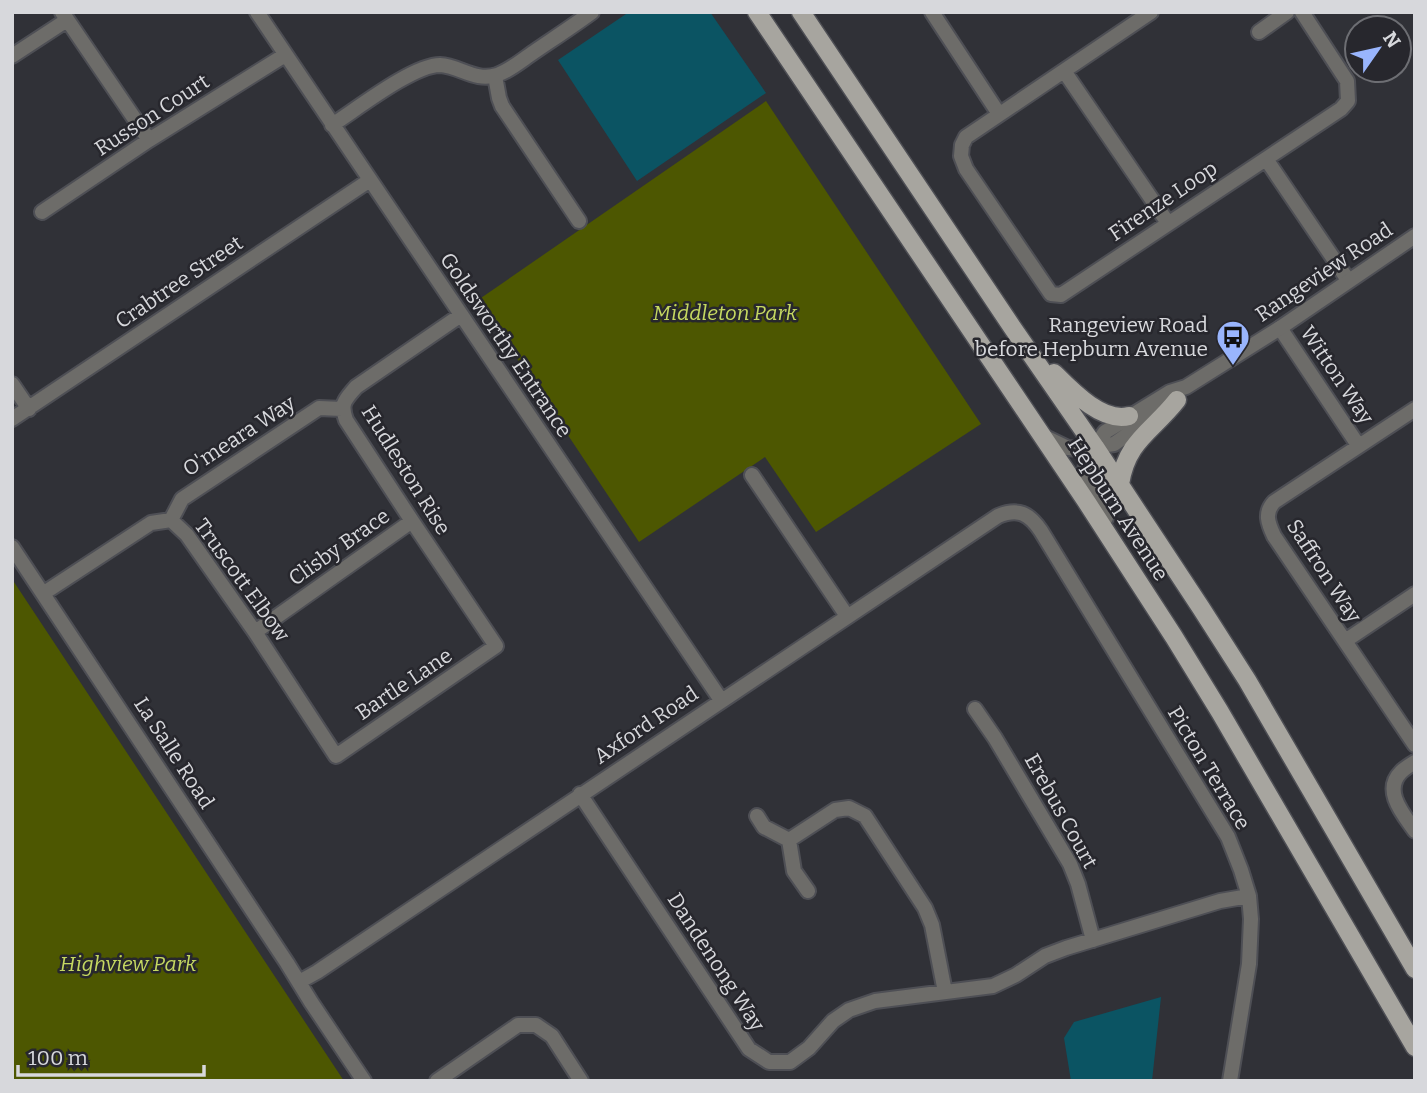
<svg xmlns="http://www.w3.org/2000/svg" width="1427" height="1093" viewBox="0 0 1427 1093" font-family="Bitter,serif">
	<style>
		.green { fill: #4d5701 }
		.water { fill: #0b5463 }
		.lines { fill: none; stroke-linecap: round; stroke-linejoin: round }
		.minor-casing { stroke: #4e4f55; stroke-width: 18 }
		.tertiary-casing { stroke: #4e4f55; stroke-width: 18 }
		.primary-casing { stroke: #4e4f55; stroke-width: 21 }
		.minor { stroke: #6d6c69; stroke-width: 14 }
		.tertiary { stroke: #6d6c69; stroke-width: 14 }
		.primary { stroke: #a7a59f; stroke-width: 18 }
		.labels { text-anchor: middle; stroke-width: 5; stroke-linejoin: round; paint-order: stroke }
		.street-label { font-size: 21px; fill: #d7d8dc; stroke: #27272d }
		.park-label { font-size: 21px; font-style: italic; fill: #c5d861; stroke: #27272d }
		.poi-label { font-size: 21px; fill: #d7d8dc; stroke: #27272d; text-anchor: end }
	</style>
	<rect width="100%" height="100%" fill="#303137"/>
	<!-- green -->
	<path class="green" d="M766,101L981,424L816,532L765,457L639,542L478,300Z
		M12,579L344,1081H12Z"/>
	<!-- water -->
	<path class="water" d="M629,12H710L766,93L637,181L558,60Z
		M1161,997L1152,1081H1071L1064,1038L1074,1022Z"/>
	<g class="lines">
		<defs>
			<path id="minor" d="M62,12L149,140
				M257,12L721,700
				M932,12L999,114
				M1151,12L966,137L962,145L961,156L966,169L1051,294L1061,295L1341,109L1348,101L1347,81L1302,12
				M1259,32L1287,12
				M12,56L67,20
				M1064,71L1168,223
				M495,76L499,98L502,106L579,221
				M332,125C357,109 413,65 440,65C460,66 475,82 497,75C511,70 522,60 534,52C553,39 573,26 592,12
				M1266,159L1348,280
				M42,212L149,140L285,55
				M1280,328L1358,445
				M12,384L29,409
				M1415,409L1274,502C1264,513 1268,523 1274,536L1415,745
				M12,419L370,180
				M752,475L847,616
				M171,520L182,499L319,408L342,409
				M12,547L287,963L311,1002L364,1081
				M44,593L151,523L171,520L187,535L255,632L336,756L496,646L412,521L346,420C340,403 345,400 356,387L461,315
				M255,632L412,521
				M1345,641L1415,594
				M975,709L995,738L1070,864L1078,884L1093,940
				M1415,762C1410,765 1405,768 1401,772C1382,791 1404,815 1415,831
				M580,794L749,1049L769,1062H790L809,1048L833,1021L849,1010L875,1001L993,986L1016,975L1045,956L1066,948L1220,901L1249,896
				M757,816L764,827L789,840L794,871L808,891
				M789,840L835,810L849,808L865,816L925,908L932,925L945,992
				M299,982L317,972L998,516C1018,508 1029,513 1041,531L1228,837L1241,870L1249,896L1251,919L1249,964L1230,1081
				M437,1081L518,1025H536L552,1036L581,1081"/>
			<path id="tertiary" d="M1043,436L1068,448L1079,449L1114,444L1157,414
				M1106,518L1089,488L1086,478L1085,470L1087,459L1105,432L1170,392L1186,387L1280,328L1415,236"/>
			<path id="primary" d="M757,12L1086,501L1174,637L1220,712L1415,1047
				M801,12L1012,327L1095,447L1201,608L1247,680L1415,969
				M1054,373C1071,390 1102,423 1129,416
				M1120,484C1127,440 1152,432 1177,400"/>
		</defs>
		<!-- minor casing -->
		<use href="#minor" class="minor-casing"/>
		<!-- tertiary casing -->
		<use href="#tertiary" class="tertiary-casing"/>
		<!-- primary casing -->
		<use href="#primary" class="primary-casing"/>
		<!-- minor -->
		<use href="#minor" class="minor"/>
		<!-- tertiary -->
		<use href="#tertiary" class="tertiary"/>
		<!-- primary -->
		<use href="#primary" class="primary"/>
	</g>
	<!-- icons -->
	<defs>
		<symbol id="bus-pin" viewBox="-11 -11 22 30"><path d="M0 17L-7.5 6A9.5 9.5 0 1 1 7.5 6Z" fill="#99b5fd" stroke="#27272d"/><path d="M-5-6H5V4H4V6H2V4H-2V6H-4V4H-5ZM-3.5-4V0h7V-4ZM-3.5 1.2v1.5H-2V1.2ZM2 1.2v1.5H3.5V1.2Z" fill="#111"/></symbol>
	</defs>
	<g fill-rule="evenodd">
		<use href="#bus-pin" x="1214" y="318" width="38" height="52"/>
	</g>
	<g class="labels">
		<!-- street labels -->
		<g class="street-label">
			<text transform="translate(152 115) rotate(-33)" y="7">Russon Court</text>
			<text transform="translate(1163 201) rotate(-34)" y="7">Firenze Loop</text>
			<text transform="translate(1324 272) rotate(-34)" y="7">Rangeview Road</text>
			<text transform="translate(179 282) rotate(-34)" y="7">Crabtree Street</text>
			<text transform="translate(506 345) rotate(56)" y="7">Goldsworthy Entrance</text>
			<text transform="translate(1337 375) rotate(56)" y="7">Witton Way</text>
			<text transform="translate(239 436) rotate(-33)" y="7">O'meara Way</text>
			<text transform="translate(406 470) rotate(58)" y="7">Hudleston Rise</text>
			<text transform="translate(1118 509) rotate(57)" y="7">Hepburn Avenue</text>
			<text transform="translate(339 547) rotate(-35)" y="7">Clisby Brace</text>
			<text transform="translate(1324 571) rotate(57)" y="7">Saffron Way</text>
			<text transform="translate(242 580) rotate(54)" y="7">Truscott Elbow</text>
			<text transform="translate(404 684) rotate(-34)" y="7">Bartle Lane</text>
			<text transform="translate(646 725) rotate(-34)" y="7">Axford Road</text>
			<text transform="translate(174 753) rotate(57)" y="7">La Salle Road</text>
			<text transform="translate(1209 768) rotate(59)" y="7">Picton Terrace</text>
			<text transform="translate(1061 811) rotate(61)" y="7">Erebus Court</text>
			<text transform="translate(716 962) rotate(57)" y="7">Dandenong Way</text>
		</g>
		<!-- park labels -->
		<g class="park-label">
			<text x="725" y="320">Middleton Park</text>
			<text x="128" y="971">Highview Park</text>
		</g>
		<!-- poi labels -->
		<g class="poi-label">
			<text x="1208" y="332">Rangeview Road<tspan x="1208" dy="24">before Hepburn Avenue</tspan></text>
		</g>
	</g>
	<!-- border -->
	<rect width="1427" height="1093" fill="none" stroke="#d7d8dc" stroke-width="28"/>
	<!-- north arrow -->
	<g transform="translate(1378 49) rotate(56)"><circle r="33" fill="#27272d" stroke="#6d6e73" stroke-width="2"/>
	<path d="M0-5L12 26L0 18L-12 26Z" fill="#99b5fd"/>
	<text y="-10" font-size="19" font-weight="bold" text-anchor="middle" fill="#d7d8dc">N</text>
	</g>
	<!-- scale -->
	<path d="M18 1065v10h186v-10" fill="none" stroke="#d7d8dc" stroke-width="3.5"/>
	<text x="28" y="1065" font-size="21" fill="#d7d8dc" stroke="#27272d" stroke-width="5" paint-order="stroke">100 m</text>
</svg>
